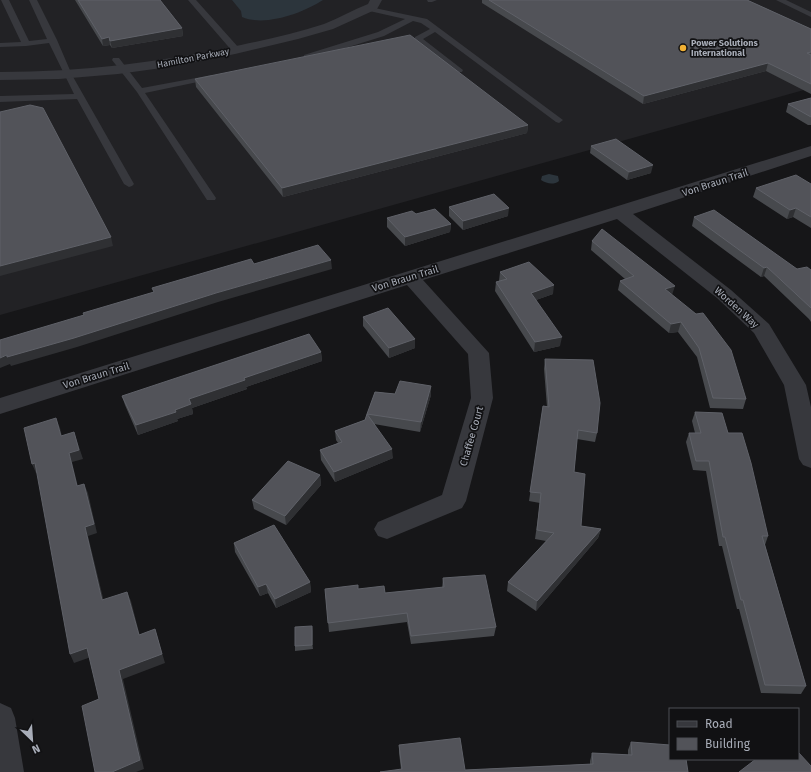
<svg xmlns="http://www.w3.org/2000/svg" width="811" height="772" viewBox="0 0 811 772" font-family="'Fira Sans',sans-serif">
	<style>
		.built { fill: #222225 }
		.water { fill: #2c353c }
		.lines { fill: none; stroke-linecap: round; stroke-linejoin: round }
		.service { fill: #37383d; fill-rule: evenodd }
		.minor { fill: #37383d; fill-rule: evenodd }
		.wall { fill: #47494d }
		.shaded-wall { fill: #2f3033 }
		.building { fill: #525359; stroke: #5f6168 }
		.poi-dot { fill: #f2b134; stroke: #111113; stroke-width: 1.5 }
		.labels { text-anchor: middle; stroke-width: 3.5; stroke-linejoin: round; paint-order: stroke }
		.far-poi-label { font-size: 9px; font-weight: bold; fill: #a8adb8; stroke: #111113; text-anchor: start }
		.far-street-label { font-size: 9px; fill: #a8adb8; stroke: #111113 }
		.street-label { font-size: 10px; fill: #a8adb8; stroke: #111113 }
	</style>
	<rect width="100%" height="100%" fill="#161618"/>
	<!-- built -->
	<path class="built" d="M0,0H811V88L0,315Z"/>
	<!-- water -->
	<path class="water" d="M232,0H323C303,13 265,27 242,17L241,11Z
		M549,174L558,176L559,181C554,185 547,184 541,180L542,176Z"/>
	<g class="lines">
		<!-- service -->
		<path class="service" d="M1,0H9L29,41L47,39L29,0H37L57,40L72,75L134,184L132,186L129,187L124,184L77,99L0,102V96L74,94L49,43L26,46L0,47V43L21,42Z
			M188,0H196L239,48V52H233Z
			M427,0H437L432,2H428Z
			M776,0H786L811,12V17Z
			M365,6L427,19L563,120L559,123L556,122L435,32L423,39L463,70L462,72H456L415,41V37L430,29L421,23L413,21L384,36L310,59H304V55L378,32L405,19L365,10Z
			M113,58H119L142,88L212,75H215L216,77L212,79L145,93L216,198L215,200H207L137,92L112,60Z"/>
		<!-- minor -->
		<path class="minor" d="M370,0H382L377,9L333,29L298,39L235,54L176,66L118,74L59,79L0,80V72C82,72 162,62 241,45C269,39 297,33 324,24C339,18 353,10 368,4Z
			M811,146V156L633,214L731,290L769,324L806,385L811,407V468L803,465L799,459L784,385L754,333L717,298L617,219L423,280L489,353L493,398L466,501L462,508L387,539L378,536L374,529L378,522L442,495L471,398L468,354L407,285L0,414V398Z
			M0,703L11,708L15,718L24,772H0Z"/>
	</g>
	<!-- wall -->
	<path class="wall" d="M75,0H160L182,28L183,36L112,48L110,45L103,46Z
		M482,0H747L811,29V94L766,71L643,104L482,3Z
		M195,79L528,125L527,133L283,197L196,87Z
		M811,98V125H808L786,112L788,104Z
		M591,146L651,173L627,180L590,153Z
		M811,184V228L793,217L787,219L753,197L756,188Z
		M449,207L508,216L463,230L449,216Z
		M416,214L451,224L450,232L405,246L387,227V218Z
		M694,217L797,269L811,270V322L809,319L764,276L761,277L692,226Z
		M592,241L672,295L746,399L743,409L710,408L697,357L678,332L669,333L618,290L620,281L625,279L591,250Z
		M500,272L553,294L536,300L560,346L534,352L495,291L496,282L499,281Z
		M363,317L415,348L389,358L363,326Z
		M321,352L322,361L246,387L247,389L192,408L193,414L177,419L178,421L138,435L125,405L122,396Z
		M545,359L597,433L595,442L577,439L574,472L581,526L601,529L598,538L536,611L507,591L508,582L546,541L535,539L540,503L529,501L543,406L547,407L544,369Z
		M375,392L395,394L431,395L420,432L374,424L393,458L335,482L321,460L320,450L338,443L336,440L335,431L365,420Z
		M695,412L728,433L768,536L765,545L806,686L801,694L761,693L739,609H737L722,546H719L706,471L693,470L686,442L689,433H695L692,421Z
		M320,475L321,485L286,525L254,509L252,500Z
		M234,543L310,582L311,592L276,608L268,593L260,596L235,552Z
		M443,578L496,627L494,636L411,644L407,622L329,632L325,589H358L385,593L442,588Z
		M313,631V649L295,651V646Z
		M631,742L688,772L401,769L399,753V745L465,770L590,764V761L592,753L628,755V750Z"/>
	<!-- shaded-wall -->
	<path class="shaded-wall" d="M182,28L183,36L112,48L110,41Z
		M109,37L110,45L103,46L102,39Z
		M768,63L766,71L643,104L644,96Z
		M528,125L527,133L283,197L282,188Z
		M653,165L651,173L627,180L629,172Z
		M509,208L508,216L463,230V221Z
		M796,208L793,217L787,219L790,210Z
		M451,224L450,232L405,246V237Z
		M111,237L113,246L0,276V266Z
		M331,260L332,269L218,302L77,347L11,366L10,364L0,368V358L216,293Z
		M767,267L764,276L761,277L764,268Z
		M554,285L553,294L530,302L531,293Z
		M675,286L672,295L665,289Z
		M681,322L678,332L669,333L671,324Z
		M562,337L560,346L534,352L535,342Z
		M415,339V348L389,358V348Z
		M321,352L322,361L246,387L247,389L192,408L193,414L177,419L178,421L138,435L136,425L175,410L189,399L244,378Z
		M431,386V395L420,432L421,422Z
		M56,418L60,428L64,445L61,436Z
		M74,432L83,459L72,462L80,495L77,486L69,453Z
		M392,449L393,458L335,482L334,472Z
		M35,463L38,473H36L32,464Z
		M320,475L321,485L286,525L285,516Z
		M84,484L88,493L97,533L88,536L106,610L102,600L85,527Z
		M601,529L598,538L536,611L537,601Z
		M310,582L311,592L276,608L275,599Z
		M266,584L268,593L260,596L258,587Z
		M127,592L131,601L142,644L139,635Z
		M312,626L313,631V649L312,645Z
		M155,629L165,663L123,679L144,769L136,772H112L119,670Z
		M87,648L91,657L74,663L70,654Z"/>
	<!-- building -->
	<path class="building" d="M78,0H160L182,28L110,41L109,37L102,39Z
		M489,0H747L811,29V52L807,53L811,55V84L768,63L644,96Z
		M410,35L528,125L282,188L195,79Z
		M811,98V117L788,104Z
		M30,105L43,108L111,237L0,266V112Z
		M616,139L653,165L629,172L591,146Z
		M796,175L811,184V217L796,208L790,210L756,188Z
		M494,194L509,208L463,221L449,207Z
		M435,209L451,224L405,237L387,218L412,211L416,214Z
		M714,210L797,269L807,267L811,270V308L767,267L764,268L694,217Z
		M602,229L675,286L665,289L696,314L703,313L731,350L746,399L713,398L699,348L681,322L671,324L620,281L634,276L592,241Z
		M318,245L331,260L216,293L74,338L7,357V355L0,358V340L84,315L83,313L154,292L152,288L251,259L254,264Z
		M529,262L554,285L531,293L562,337L535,342L496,282L507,279L500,272Z
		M388,308L415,339L389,348L363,317Z
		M309,334L321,352L244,378L245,380L189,399L191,404L175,410L176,412L136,425L122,396Z
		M545,359L593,360L600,403L597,433L578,430L574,472L585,474L581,526L601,529L537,601L508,582L554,533L537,530L541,493L530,492L543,406L549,407Z
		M400,381L431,386L421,422L367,414L375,392L395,394Z
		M695,412L722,413L728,433H742L751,463L768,536H762L806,686L765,685L743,600H741L725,537H723L709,461H696L689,433H701Z
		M367,414L392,449L334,472L320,450L342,442L335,431L365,420Z
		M56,418L61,436L74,432L79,450L69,453L77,486L84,484L94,524L85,527L102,600L127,592L139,635L155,629L162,654L119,670L140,760L112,772H95L82,706L99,699L87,648L70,654L35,463L32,464L24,428Z
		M288,461L320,475L285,516L252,500Z
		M274,525L310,582L275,599L266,584L258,587L234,543Z
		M485,575L496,627L411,636L407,613L328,623L325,589L358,585V589L384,586L385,593L444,587L443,578Z
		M312,626V645L295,646V627Z
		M460,738L465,770L593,764L592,753L632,755L631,742L670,745V759H686L688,772H380L402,769L399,745Z
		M798,752L811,766V772H739L756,759H798Z"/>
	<!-- markers -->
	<circle class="poi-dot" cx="683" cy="48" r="4"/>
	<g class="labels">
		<!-- far-poi labels -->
		<g class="far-poi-label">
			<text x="691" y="46">Power Solutions<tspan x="691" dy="10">International</tspan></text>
		</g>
		<!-- far-street labels -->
		<g class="far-street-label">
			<text transform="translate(193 58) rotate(-11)" y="3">Hamilton Parkway</text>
		</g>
		<!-- street labels -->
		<g class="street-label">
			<text transform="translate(715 182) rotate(-18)" y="4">Von Braun Trail</text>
			<text transform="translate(405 278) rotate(-17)" y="4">Von Braun Trail</text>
			<text transform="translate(737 307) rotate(42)" y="4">Worden Way</text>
			<text transform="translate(96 375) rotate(-17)" y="4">Von Braun Trail</text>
			<text transform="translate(471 436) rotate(-74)" y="4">Chaffee Court</text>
		</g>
	</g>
	<!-- legend -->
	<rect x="669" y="708" width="130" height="52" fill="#111113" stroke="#4d4f55"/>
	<rect x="677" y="721" width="20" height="6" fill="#37383d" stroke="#4d4f55"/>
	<text x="705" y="728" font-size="12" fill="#a8adb8">Road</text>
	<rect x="677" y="738" width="20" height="12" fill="#525359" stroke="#4d4f55"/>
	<text x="705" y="748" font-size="12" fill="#a8adb8">Building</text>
	<!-- north arrow -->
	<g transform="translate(32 740) rotate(155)" stroke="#111113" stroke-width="3" paint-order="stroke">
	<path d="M0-3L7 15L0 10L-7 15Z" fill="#a8adb8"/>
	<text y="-6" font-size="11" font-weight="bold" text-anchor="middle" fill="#a8adb8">N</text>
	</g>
</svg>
